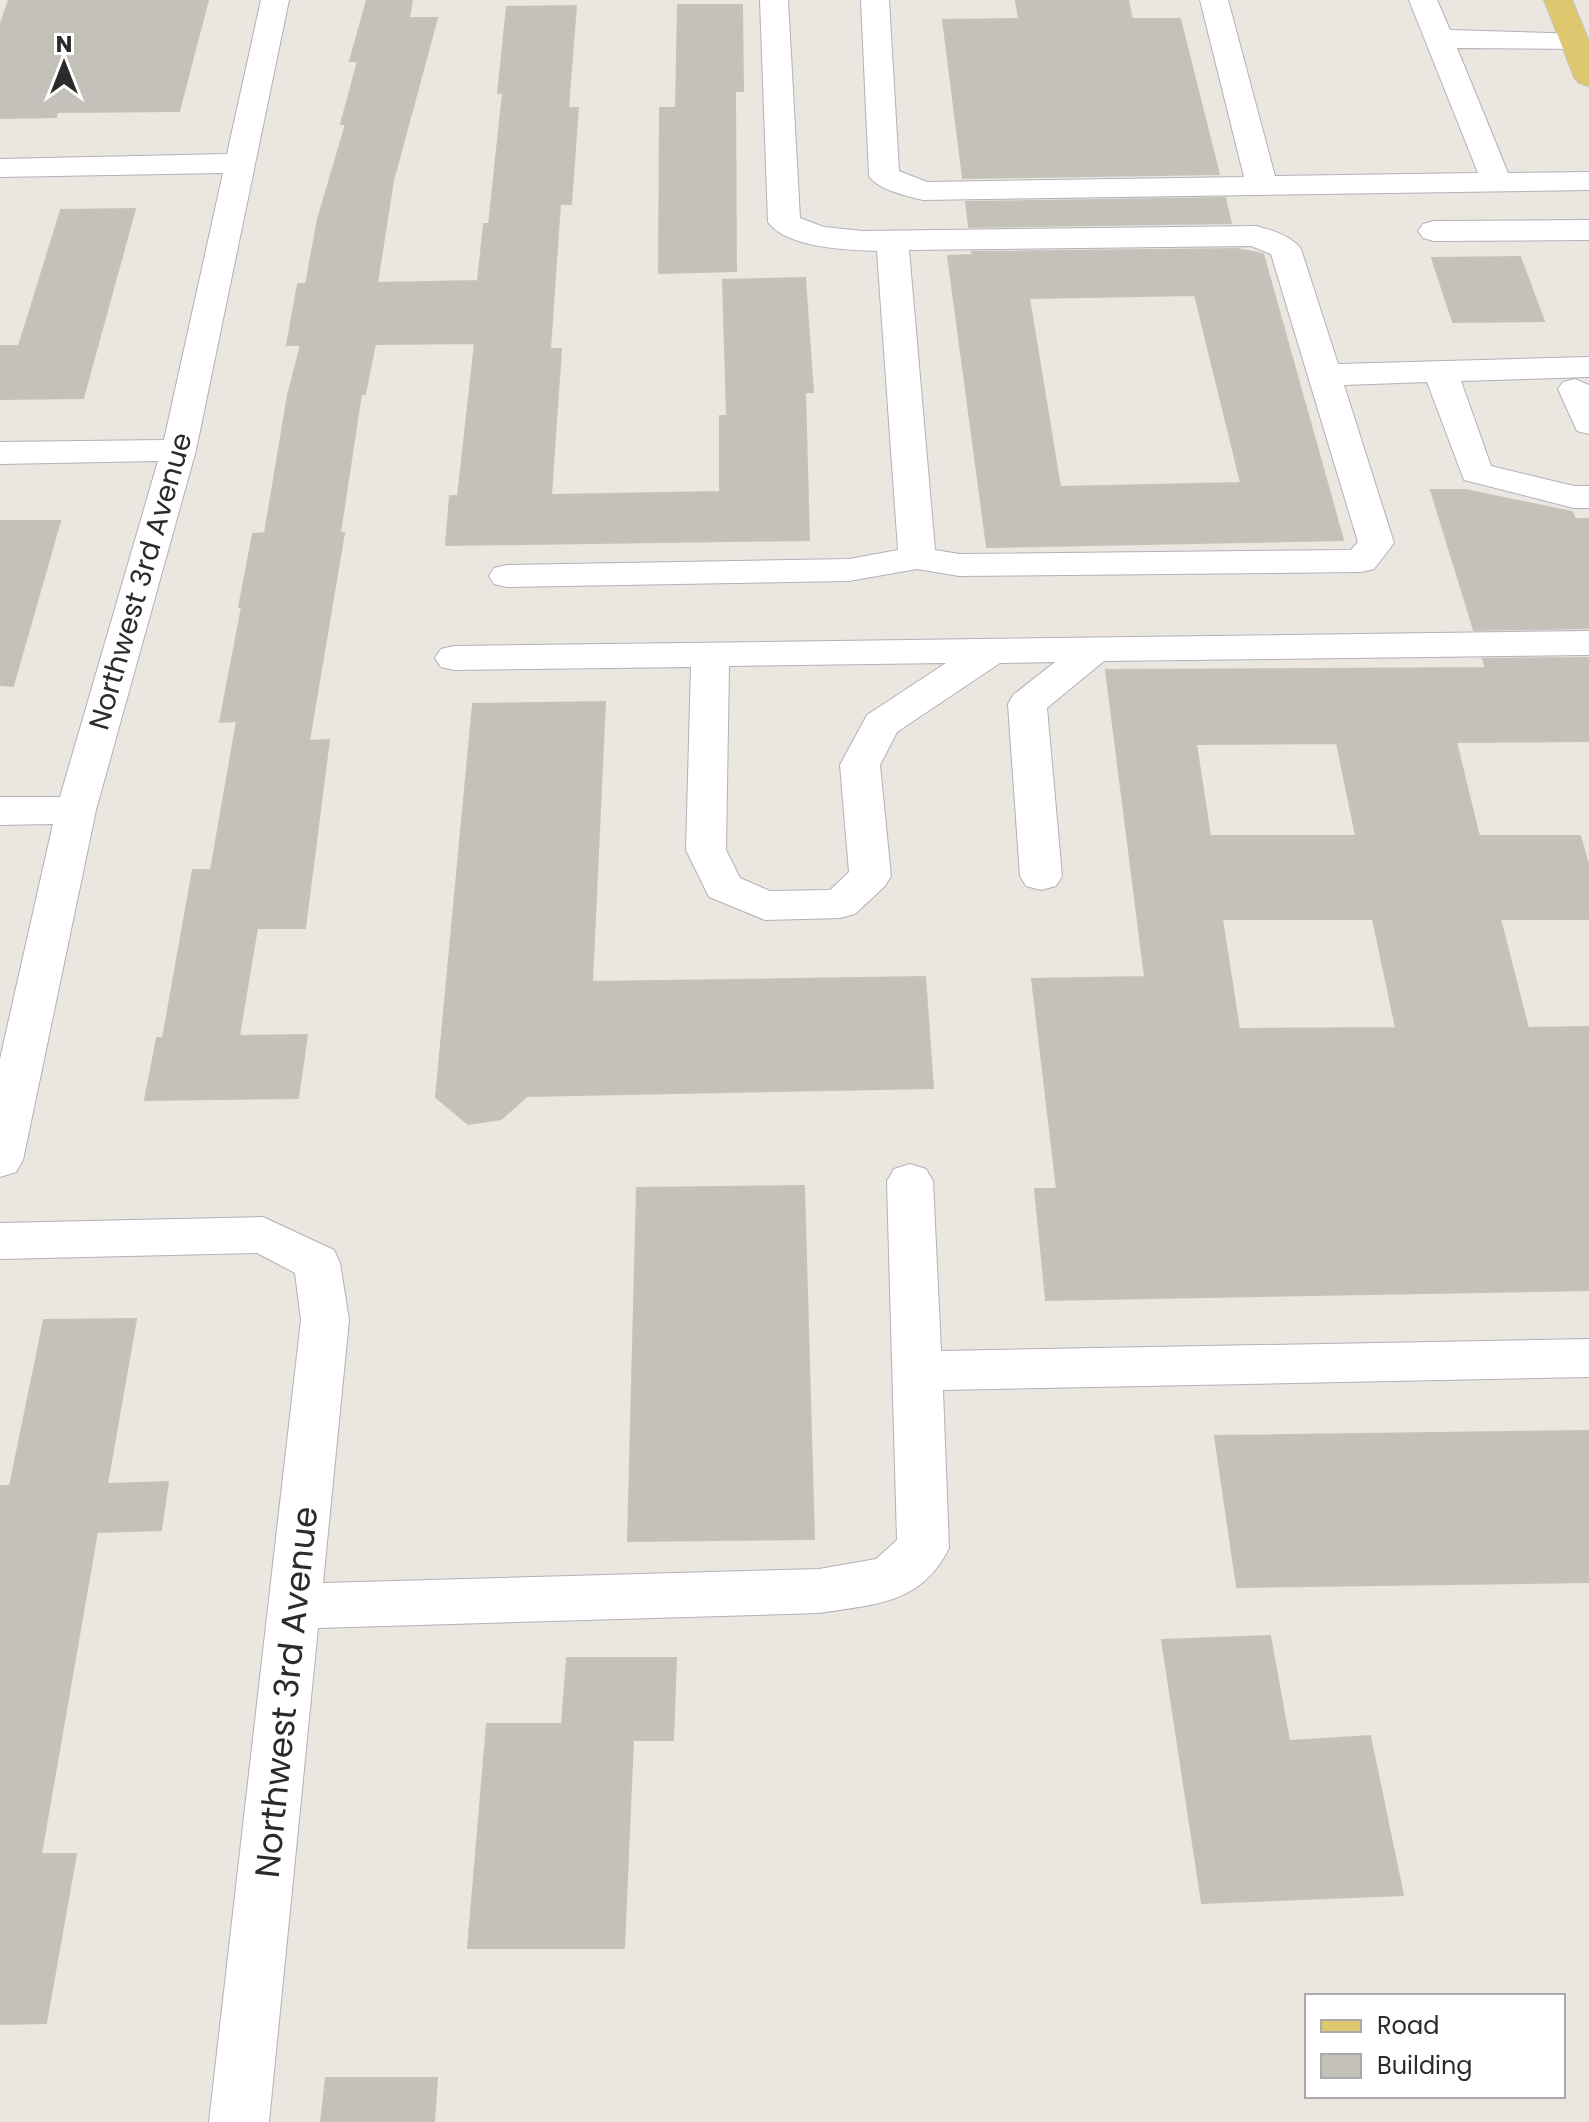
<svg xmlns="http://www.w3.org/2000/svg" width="1589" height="2122" viewBox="0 0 1589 2122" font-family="Poppins,sans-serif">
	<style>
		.building { fill: #c4c0ba; stroke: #c6c2b9; stroke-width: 2; fill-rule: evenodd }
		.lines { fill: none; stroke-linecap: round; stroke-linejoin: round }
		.minor-casing { stroke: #b0b1ba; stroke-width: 2 }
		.major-casing { stroke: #c4c4c4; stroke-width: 2 }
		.minor { fill: #fff; fill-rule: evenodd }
		.major { fill: #dfc770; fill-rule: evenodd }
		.labels { text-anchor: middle; stroke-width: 6; stroke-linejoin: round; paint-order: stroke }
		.street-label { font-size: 28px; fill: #2b2b2b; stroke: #fff }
		.near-street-label { font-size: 34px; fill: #2b2b2b; stroke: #fff }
	</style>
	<rect width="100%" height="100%" fill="#ebe6df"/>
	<!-- building -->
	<path class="building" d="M9,0H208L179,111L57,112L56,117L0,118V26Z
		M367,0H412L409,18H437L393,181L377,283L478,281L484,224H489L503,93H498L507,7L576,6L568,108H578L571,204H560L550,349H561L551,495L720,492V416H727L723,280L805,278L813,392H805L809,540L446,545L450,496H458L475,343L375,344L365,394H361L340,533H344L309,741L329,740L305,928H257L239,1036L307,1035L298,1098L145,1100L157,1038H163L193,870H211L237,721L220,722L242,607H239L253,534L265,533L288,395L301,345H287L298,284H306L318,219L346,124H341L358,61H350Z
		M1016,0H1128L1132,19H1180L1219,174L963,178L943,20L1019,19Z
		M678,5H742L743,91H735L736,271L659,273L660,108H676Z
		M1225,198L1231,223L969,227L966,202Z
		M135,209L83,398L0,399V346H19L61,210Z
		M1237,249L1263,254L1343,540L987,547L948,256L973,255L972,252ZM1195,295L1241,483L1060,487L1029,298Z
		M1520,257L1544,321L1453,322L1432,258Z
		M1431,490H1465L1572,512L1575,519H1589V628L1474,630Z
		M0,521H60L13,686L0,685Z
		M1589,658V741L1456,742L1479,836H1580L1589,867V919H1500L1528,1028L1589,1027V1290L1046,1300L1035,1189H1057L1032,979L1145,977L1106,670L1486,668L1483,659ZM1337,743L1356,836H1210L1196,744ZM1222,919H1373L1396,1028L1239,1029Z
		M605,702L592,982L925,977L933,1088L527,1096L501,1119L468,1124L436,1097L473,704Z
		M804,1186L814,1539L628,1541L637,1188Z
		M136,1319L107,1484L168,1482L161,1530L97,1532L41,1854H76L46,2023L0,2024V1486H10L44,1320Z
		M1589,1431V1582L1237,1587L1215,1436Z
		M1270,1636L1289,1741L1370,1736L1403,1895L1202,1903L1162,1640Z
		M567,1658H676L673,1740H633L624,1948H468L487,1724H562Z
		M326,2078H437L434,2122H321Z"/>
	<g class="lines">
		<defs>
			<path id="minor" d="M261,0H289L196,450L96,810L23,1160L16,1172L0,1177V1059L53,824L0,825V797H60L158,461L0,464V442L164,440L223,173L0,177V159L227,154Z
				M760,0H788L800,218L824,227L863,231L1256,226C1271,230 1292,236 1301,249L1338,364L1589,357V377L1461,381L1491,466L1574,486H1589V508H1574L1464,480L1427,382L1344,385L1394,543L1374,569L1361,572L959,576L917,569L849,581L507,587L494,584L489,576L494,568L507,565L849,559L898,550L877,251C848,250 786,248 768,222ZM1251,246L1271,254L1358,542L1351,550L959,554L935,550L909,250Z
				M861,0H889L899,171L927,182L1244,177L1200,0H1228L1275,176L1478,173L1409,0H1437L1450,30L1584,34L1588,40L1584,46L1574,49L1457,48L1508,173L1589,172V190L923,200C907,196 878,190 869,176Z
				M1589,220V240L1434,241L1423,238L1418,231L1423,224L1434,221Z
				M1575,379L1589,385V434L1577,431L1558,389L1563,382Z
				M1589,631V655L1104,661L1047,708L1062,876L1056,886L1041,890L1026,886L1020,876L1008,704L1013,695L1055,662L1000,663L897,732L880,765L891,876L885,886L855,914L840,918L765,920L709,897L686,850L691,667L454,670L441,667L435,658L441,649L454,646ZM946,663L867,715L840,765L849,872L830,890L770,891L740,878L726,850L729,666Z
				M910,1164L926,1169L933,1181L941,1351L1589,1339V1377L943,1390L949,1548C921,1605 874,1604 819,1613L318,1628L269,2122H209L301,1320L295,1273L257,1253L0,1259V1223L263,1217L334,1250L340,1263L349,1320L323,1583L819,1569L876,1559L897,1540L887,1181L894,1169Z"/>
			<path id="major" d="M1544,0H1572L1589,41V86L1579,83L1574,77Z"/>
		</defs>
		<!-- minor casing -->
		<use href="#minor" class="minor-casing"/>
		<!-- major casing -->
		<use href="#major" class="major-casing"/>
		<!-- minor -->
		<use href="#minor" class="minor"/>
		<!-- major -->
		<use href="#major" class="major"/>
	</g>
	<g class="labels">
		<!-- street labels -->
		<g class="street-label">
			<text transform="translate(140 581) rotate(-74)" y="10">Northwest 3rd Avenue</text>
		</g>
		<!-- near-street labels -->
		<g class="near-street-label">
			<text transform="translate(286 1692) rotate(-84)" y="12">Northwest 3rd Avenue</text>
		</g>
	</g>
	<!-- legend -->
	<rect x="1305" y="1994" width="260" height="104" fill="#ffffff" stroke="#aaaaaa" stroke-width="2"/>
	<rect x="1321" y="2020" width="40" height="12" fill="#dfc770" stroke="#aaaaaa" stroke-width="2"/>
	<text x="1377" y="2034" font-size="24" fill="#2b2b2b">Road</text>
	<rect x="1321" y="2054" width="40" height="24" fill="#c4c0ba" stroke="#aaaaaa" stroke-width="2"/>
	<text x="1377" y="2074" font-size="24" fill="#2b2b2b">Building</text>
	<!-- north arrow -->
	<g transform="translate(64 64)" stroke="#ffffff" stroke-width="6" paint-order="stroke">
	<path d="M0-6L14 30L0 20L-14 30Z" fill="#2b2b2b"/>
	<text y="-12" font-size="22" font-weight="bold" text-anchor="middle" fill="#2b2b2b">N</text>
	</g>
</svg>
